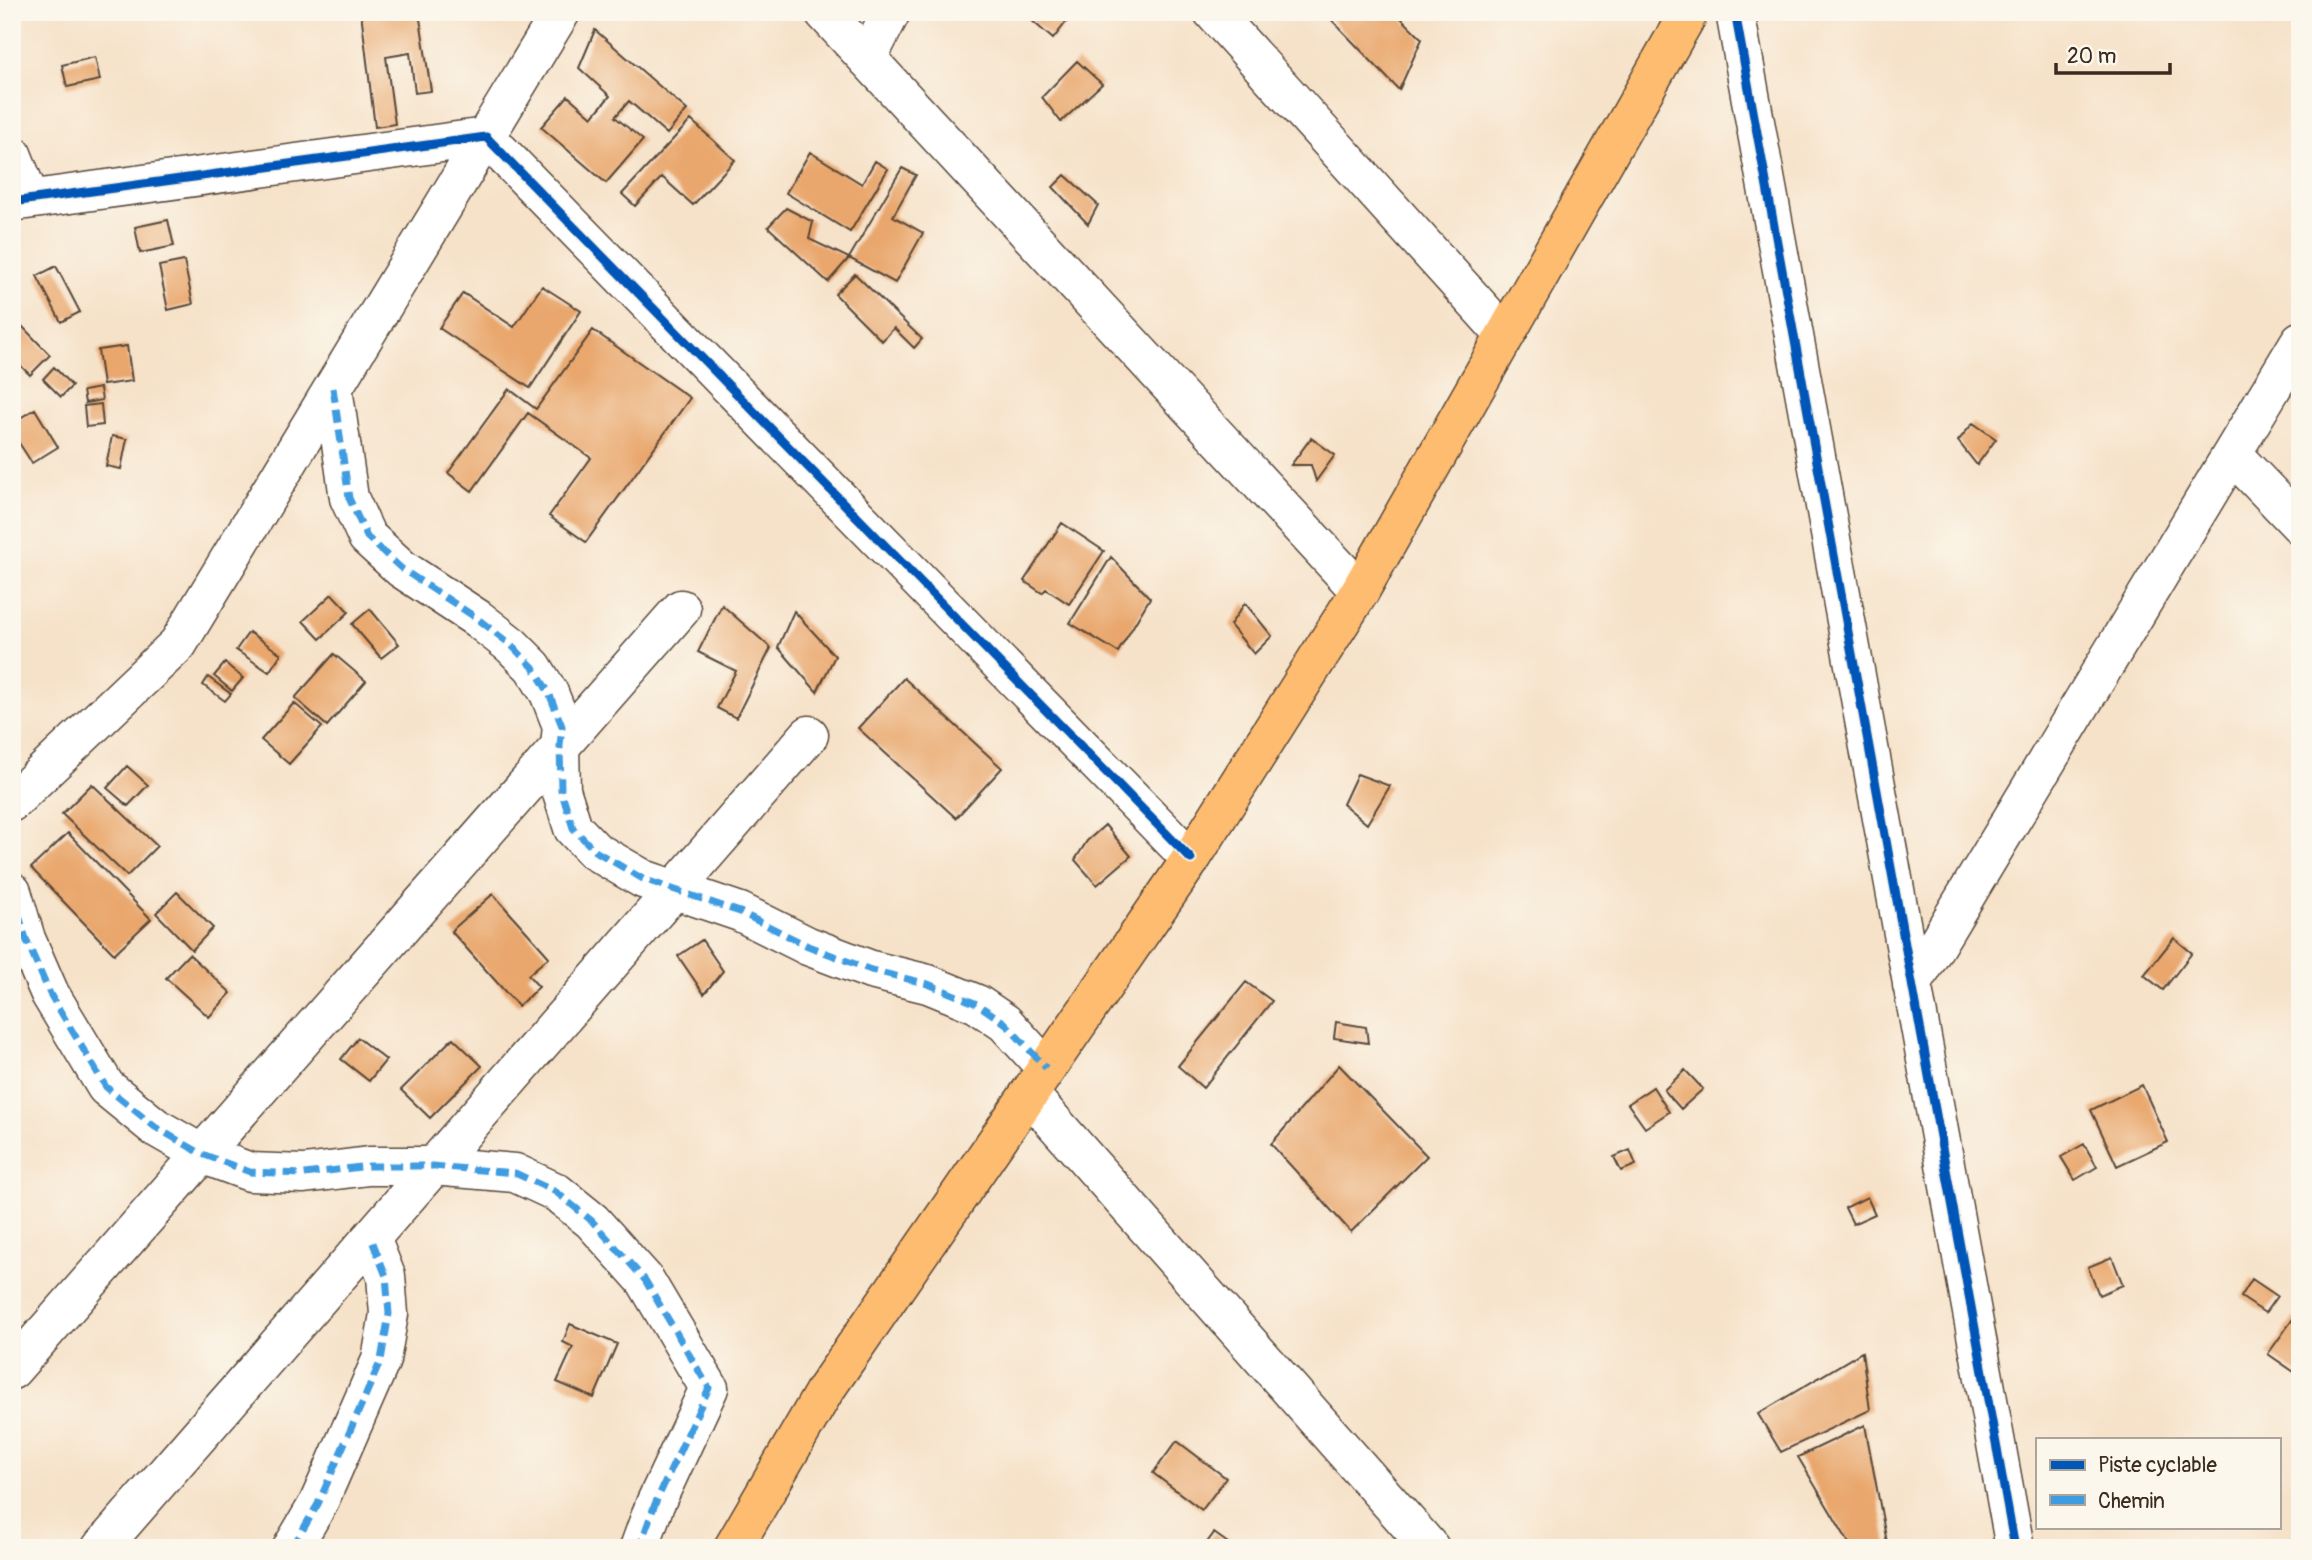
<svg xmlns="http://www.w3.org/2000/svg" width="2312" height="1560" viewBox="0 0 2312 1560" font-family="Pangolin,sans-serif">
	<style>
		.building { fill: #e9a76d }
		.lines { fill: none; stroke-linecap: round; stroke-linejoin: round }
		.minor-casing { stroke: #574638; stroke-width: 41 }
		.primary-casing { stroke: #574638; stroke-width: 41 }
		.minor { stroke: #fff; stroke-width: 38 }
		.primary { stroke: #febc70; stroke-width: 38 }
		.quiet { stroke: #3f9ce0; stroke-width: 7; stroke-dasharray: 14 7; stroke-linecap: butt }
		.cycleway-casing { stroke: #fbf7ec; stroke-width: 13 }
		.cycleway { stroke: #0057b8; stroke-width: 9 }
	</style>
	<rect width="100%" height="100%" fill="#fbf7ec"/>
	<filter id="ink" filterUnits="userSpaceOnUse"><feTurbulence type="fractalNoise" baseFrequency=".0143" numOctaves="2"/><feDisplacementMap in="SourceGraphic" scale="14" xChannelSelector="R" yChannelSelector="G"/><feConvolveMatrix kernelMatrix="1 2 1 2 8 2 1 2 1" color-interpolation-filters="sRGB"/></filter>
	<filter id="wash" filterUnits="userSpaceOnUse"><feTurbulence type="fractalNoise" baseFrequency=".00686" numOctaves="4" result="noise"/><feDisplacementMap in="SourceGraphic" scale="28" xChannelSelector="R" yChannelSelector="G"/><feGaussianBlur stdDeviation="1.57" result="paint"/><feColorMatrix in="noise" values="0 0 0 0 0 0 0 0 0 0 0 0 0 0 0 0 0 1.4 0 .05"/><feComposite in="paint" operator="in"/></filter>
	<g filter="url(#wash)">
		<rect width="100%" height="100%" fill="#f6e2c9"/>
		<g id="blocks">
			<!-- building -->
			<path class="building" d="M361,12H419L431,91L415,93L410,53L386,57L395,124L375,127Z
				M1033,12H1074L1053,39L1030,19Z
				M1324,12H1395L1422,39L1399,90Z
				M595,30L687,110L667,134L629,101L615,117L643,140L606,183L541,127L568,96L592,117L610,96L579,68Z
				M95,57L100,80L67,87L62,65Z
				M1077,61L1102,84L1061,122L1042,97Z
				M691,120L735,160L693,205L662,177L635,206L622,194Z
				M810,152L862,184L875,161L888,169L850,232L786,193Z
				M902,168L916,175L893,216L923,233L895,283L849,258Z
				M1065,175L1098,205L1088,224L1053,187Z
				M786,208L813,222L809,239L849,258L828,282L768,227Z
				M168,220L174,246L140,253L135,227Z
				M184,261L193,304L168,310L159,266Z
				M56,266L80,312L61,322L37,276Z
				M855,274L922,339L914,348L894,328L882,341L835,294Z
				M542,286L581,311L530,388L439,328L463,293L514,327Z
				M19,323L50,355L30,375L12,357V330Z
				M593,330L690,398L586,542L549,516L591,458L528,413L472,491L448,473L509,389L536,409Z
				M127,346L132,381L103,385L98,350Z
				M54,367L72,386L61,397L43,379Z
				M100,388L102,400L85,403L83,391Z
				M101,404L103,425L86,427L84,406Z
				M35,409L58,447L32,463L12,432V423Z
				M1973,423L1996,439L1977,465L1958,441Z
				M112,436L127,439L121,469L106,466Z
				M1311,438L1335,455L1316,481L1311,465H1291Z
				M1062,523L1104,551L1069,604L1046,589L1042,593L1024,581Z
				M1111,557L1150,598L1118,652L1070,623Z
				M332,594L349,612L320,639L303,621Z
				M1245,603L1272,636L1254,654L1230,625Z
				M722,605L771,648L736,718L717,708L736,671L698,652Z
				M370,609L399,644L381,658L352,624Z
				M794,611L835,656L817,692L778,647Z
				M249,632L281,654L269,672L236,650Z
				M334,654L366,681L327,726L295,698Z
				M225,663L243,678L232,691L214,676Z
				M208,677L231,694L225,701L203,685Z
				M904,678L1002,768L956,818L858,728Z
				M294,703L322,727L289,764L261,740Z
				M127,766L148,785L128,806L107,788Z
				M1357,774L1390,786L1367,824L1343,804Z
				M92,784L157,846L127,876L62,814Z
				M1105,825L1131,856L1097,885L1075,860L1087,841Z
				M68,833L151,919L114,954L31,868Z
				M177,892L213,928L192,950L156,913Z
				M493,894L549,957L528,975L539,987L518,1006L451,931Z
				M2174,938L2192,953L2163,990L2144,975Z
				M702,940L723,971L704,994L678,956Z
				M189,954L231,993L209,1017L166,978Z
				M1246,982L1272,1001L1203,1088L1178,1066Z
				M1336,1022L1366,1027L1368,1043L1334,1038Z
				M358,1038L386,1060L369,1081L341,1059Z
				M453,1038L482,1066L430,1118L401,1090Z
				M1339,1065L1427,1156L1351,1232L1271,1144Z
				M1685,1070L1703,1089L1681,1109L1664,1090Z
				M2142,1085L2168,1142L2117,1166L2091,1110Z
				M1653,1087L1669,1112L1645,1128L1628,1104Z
				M2084,1144L2097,1167L2075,1180L2061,1157Z
				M1630,1150L1636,1165L1621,1171L1614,1157Z
				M1867,1197L1875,1214L1853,1224L1845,1208Z
				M2112,1257L2123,1285L2099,1295L2088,1267Z
				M2252,1279L2277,1296L2265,1313L2241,1297Z
				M2300,1309V1376L2268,1354Z
				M570,1324L617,1344L594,1398L557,1382L573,1347L563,1342Z
				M1862,1352L1870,1410L1781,1452L1758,1414Z
				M1865,1425L1888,1548H1852L1798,1457Z
				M1177,1441L1226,1478L1202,1510L1153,1473Z
				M1214,1533L1235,1548H1203Z"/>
		</g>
	</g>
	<g filter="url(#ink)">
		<use href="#blocks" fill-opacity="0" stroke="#574638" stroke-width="2"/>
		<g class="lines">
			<defs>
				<path id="minor" d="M824,12L1360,591
					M1213,12L1505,335
					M1735,12L2015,1548
					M867,59L891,12
					M12,154L30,199
					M12,202L486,137L1191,859
					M333,388L349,498L367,537L402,569L478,619L511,645L533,667L549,693L562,726L560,746L561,790L573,828L595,851L643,879L740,912L808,946L871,970L928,984L977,1004L1005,1023L1046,1068
					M2232,454L2300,525
					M12,802L178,644L561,12
					M12,892L26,939L50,994L106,1087L155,1127L202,1154L250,1172L304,1174L369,1166H433L515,1173L556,1192L592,1221L645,1280L709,1388L655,1504L639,1548
					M1912,985L2300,341
					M1029,1094L1430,1548
					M12,1370L681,609
					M101,1548L809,735
					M292,1548L318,1504L381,1360L389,1314L386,1276L371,1238"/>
				<path id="primary" d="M733,1548L825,1390L1191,859L1360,591L1689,12"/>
			</defs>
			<!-- minor casing -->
			<use href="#minor" class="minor-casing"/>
			<!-- primary casing -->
			<use href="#primary" class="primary-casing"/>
			<!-- minor -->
			<use href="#minor" class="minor"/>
			<!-- primary -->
			<use href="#primary" class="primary"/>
			<!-- quiet -->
			<path class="quiet" d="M333,388L349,498L367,537L402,569L478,619L511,645L533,667L549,693L562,726L560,746L561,790L573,828L595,851L643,879L740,912L808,946L871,970L928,984L977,1004L1005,1023L1046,1068
				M12,892L26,939L50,994L106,1087L155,1127L202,1154L250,1172L304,1174L369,1166H433L515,1173L556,1192L592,1221L645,1280L709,1388L655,1504L639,1548
				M292,1548L318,1504L381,1360L389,1314L386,1276L371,1238"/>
			<defs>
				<path id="cycleway" d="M1735,12L2015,1548
					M12,202L486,137L1191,859"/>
			</defs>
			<!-- cycleway casing -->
			<use href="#cycleway" class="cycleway-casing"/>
			<!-- cycleway -->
			<use href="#cycleway" class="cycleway"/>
		</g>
	</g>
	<!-- margin -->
	<rect width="2312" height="1560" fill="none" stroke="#fbf7ec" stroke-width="42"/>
	<!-- legend -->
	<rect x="2036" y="1438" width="245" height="91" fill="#fbf7ec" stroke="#aea59a" stroke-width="2"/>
	<rect x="2050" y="1460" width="35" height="10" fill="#0057b8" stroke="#aea59a" stroke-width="2"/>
	<text x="2098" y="1472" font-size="21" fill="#3b2a1e">Piste cyclable</text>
	<rect x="2050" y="1495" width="35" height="10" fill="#3f9ce0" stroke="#aea59a" stroke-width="2"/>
	<text x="2098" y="1508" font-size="21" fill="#3b2a1e">Chemin</text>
	<!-- scale -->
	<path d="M2056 63v10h114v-10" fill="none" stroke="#3b2a1e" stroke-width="3.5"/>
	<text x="2067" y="63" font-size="21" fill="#3b2a1e" stroke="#fbf7ec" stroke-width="5" paint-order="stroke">20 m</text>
</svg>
